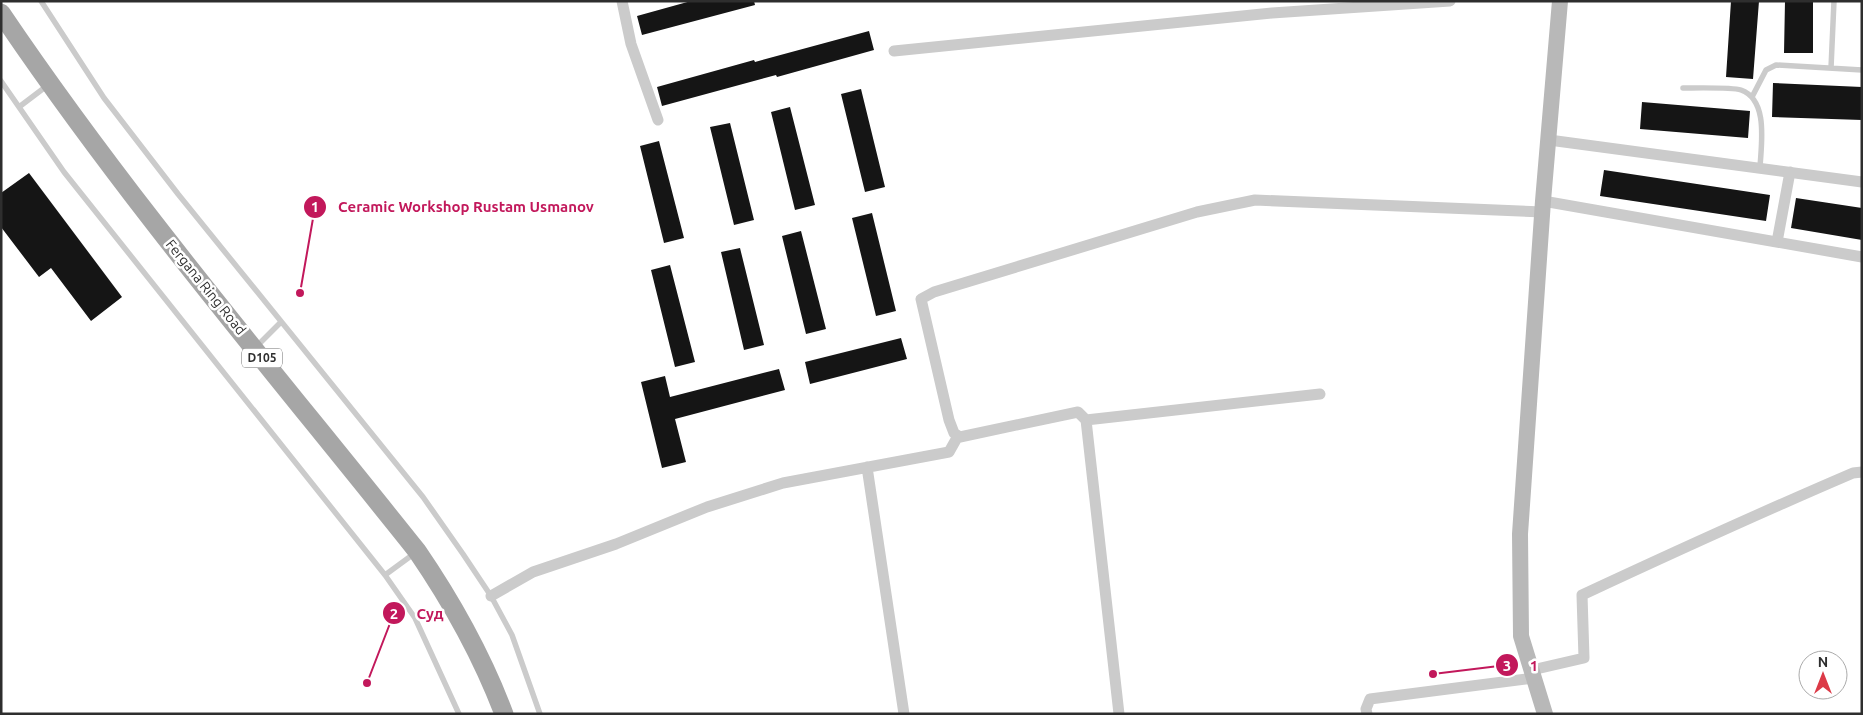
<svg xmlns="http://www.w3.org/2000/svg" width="1863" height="715" viewBox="0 0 1863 715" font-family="Ubuntu,sans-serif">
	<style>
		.building { fill: #151515 }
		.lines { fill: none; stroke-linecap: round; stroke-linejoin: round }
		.lane { stroke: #cbcbcb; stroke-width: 5.5 }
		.street { stroke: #cbcbcb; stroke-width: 11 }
		.secondary { stroke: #b8b8b8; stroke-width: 16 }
		.primary { stroke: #a6a6a6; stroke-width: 19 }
		.labels { text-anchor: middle; stroke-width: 5; stroke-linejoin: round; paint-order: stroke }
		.shield { fill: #fff; stroke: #6d6d6d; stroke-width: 1 }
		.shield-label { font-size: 12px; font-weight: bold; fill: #2e2e2e }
		.street-label { font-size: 14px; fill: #2e2e2e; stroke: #fff }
		.leader { fill: none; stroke: #c2185b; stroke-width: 2 }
		.callout-dot { fill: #c2185b; stroke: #fff; stroke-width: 2 }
		.mark-label { font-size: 15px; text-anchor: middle; font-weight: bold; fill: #fff }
		.callout-label { font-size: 15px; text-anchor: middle; font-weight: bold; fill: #c2185b; stroke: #fff; stroke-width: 5; stroke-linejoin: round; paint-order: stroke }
	</style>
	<rect width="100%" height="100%" fill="#fff"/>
	<!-- building -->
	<path class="building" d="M691,1H754L755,5L642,35L637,16Z
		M1731,1H1759L1753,79L1726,77Z
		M1785,1H1813V53H1784Z
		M869,31L874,50L777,77L776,75L662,106L657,87L754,60L755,62Z
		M1773,83L1862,87V120L1772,117Z
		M861,89L885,187L865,192L841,94Z
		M1642,102L1750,111L1748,138L1640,129Z
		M790,107L815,205L795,210L771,112Z
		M730,123L754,220L734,225L710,127Z
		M659,141L684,238L664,243L640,146Z
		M1604,170L1770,195L1766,221L1600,196Z
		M29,173L122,297L91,321L51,268L39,277L1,227V193Z
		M1796,198L1862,208V240L1791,228Z
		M872,213L896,311L876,316L852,218Z
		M801,231L826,329L806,334L782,236Z
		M740,248L764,345L744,350L721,252Z
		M670,265L695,362L675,367L651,270Z
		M901,338L907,359L810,384L805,362Z
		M779,369L785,390L675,419L686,462L662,468L641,382L665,376L670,397Z"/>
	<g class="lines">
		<!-- lane -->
		<path class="lane" d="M41,1L104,98L178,194L423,497L463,554L491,596L512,635L540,714
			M1831,68L1834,1
			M1,81L64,172L385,575L415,618L459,714
			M1683,88C1695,88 1732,87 1741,90C1769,100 1761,145 1760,168
			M1752,97L1766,70L1776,65L1862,70
			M19,107L48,85
			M256,347L281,322
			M385,575L415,553"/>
		<!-- street -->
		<path class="street" d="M622,1L631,44L658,120
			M894,51L1272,13L1450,1
			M1549,140L1862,182
			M1543,201L1862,257
			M1777,242L1790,172
			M1086,420L1320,394
			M867,467L904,714
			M491,596L533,572L616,544L707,507L783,483L949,452L958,436
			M1532,670L1584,658L1582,595C1672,553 1762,512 1853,473L1862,472
			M1119,714L1086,420L1078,412L960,437L954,433L949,420L921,299L934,292L1197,212L1255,200L1543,212
			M1367,714L1366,709L1370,699L1534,678"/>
		<!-- secondary -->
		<path class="secondary" d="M1545,714L1521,636L1520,534L1543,201L1560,1"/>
		<!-- primary -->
		<path class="primary" d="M1,13C128,201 276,374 417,551C452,602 482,656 504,714"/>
	</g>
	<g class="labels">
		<!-- shield labels -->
		<rect class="shield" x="242" y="348.5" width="40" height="19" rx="4"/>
		<g class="shield-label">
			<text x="262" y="362">D105</text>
		</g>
		<!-- street labels -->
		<g class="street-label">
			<text transform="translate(206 287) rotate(51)" y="5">Fergana Ring Road</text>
		</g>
	</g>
	<!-- callouts -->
	<path class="leader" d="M300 293L315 207M367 683L394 613M1433 674L1507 665"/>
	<g class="callout-dot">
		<circle cx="300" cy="293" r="5"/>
		<circle cx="367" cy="683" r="5"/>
		<circle cx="1433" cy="674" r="5"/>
		<circle cx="315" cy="207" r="12"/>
		<circle cx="394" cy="613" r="12"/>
		<circle cx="1507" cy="665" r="12"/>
	</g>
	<g class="mark-label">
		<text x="315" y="212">1</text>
		<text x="394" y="619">2</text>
		<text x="1507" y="671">3</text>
	</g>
	<g class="callout-label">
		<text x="466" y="212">Ceramic Workshop Rustam Usmanov</text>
		<text x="430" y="619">Суд</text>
		<text x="1534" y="671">1</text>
	</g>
	<!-- border -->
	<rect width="1863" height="715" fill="none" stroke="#2e2e2e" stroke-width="5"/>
	<!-- north arrow -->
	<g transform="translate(1823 675)"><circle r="24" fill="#ffffff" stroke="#ababab"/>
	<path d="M0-4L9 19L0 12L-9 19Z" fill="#dc3a47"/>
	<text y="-8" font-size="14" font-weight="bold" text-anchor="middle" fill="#2e2e2e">N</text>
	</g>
</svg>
